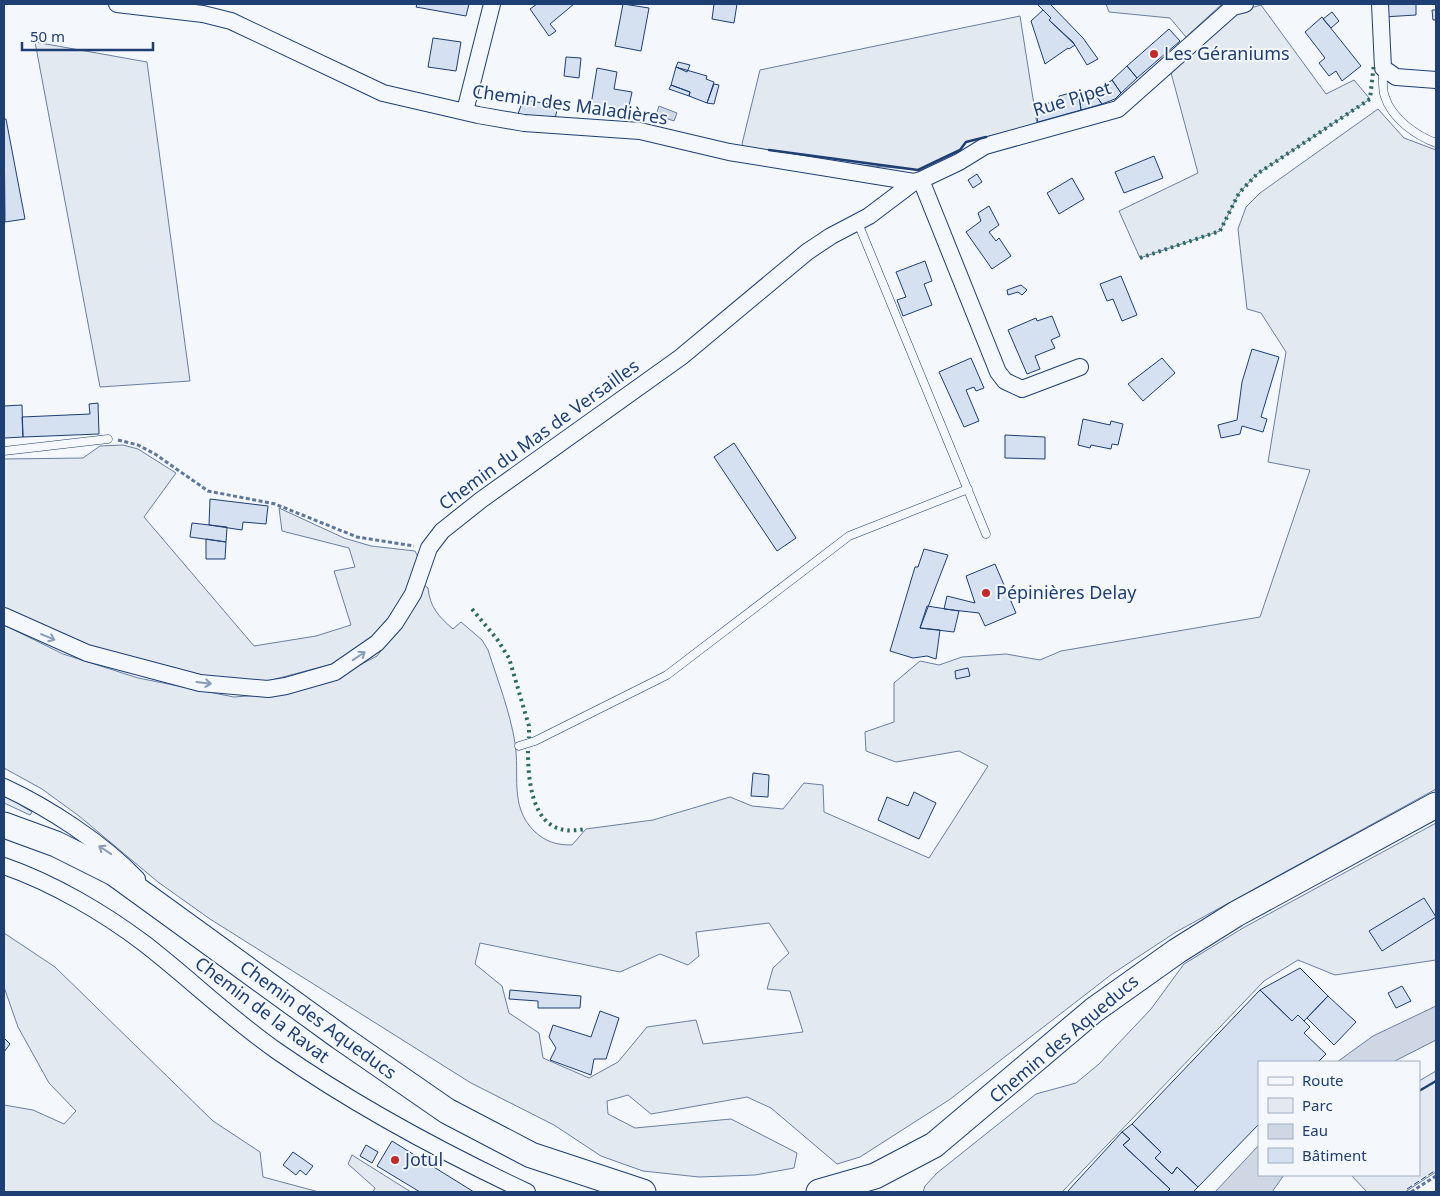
<svg xmlns="http://www.w3.org/2000/svg" width="1440" height="1196" viewBox="0 0 1440 1196" font-family="'Noto Sans',sans-serif">
	<style>
		.green { fill: #e3e9f0; stroke: #687fa3; fill-rule: evenodd }
		.water { fill: #cfd7e4; stroke: #687fa3 }
		.building { fill: #d5e0f0; stroke: #1d3f73 }
		.lines { fill: none; stroke-linecap: round; stroke-linejoin: round }
		.service-casing { stroke: #1d3f73; stroke-width: 9 }
		.minor-casing { stroke: #1d3f73; stroke-width: 18 }
		.primary-casing { stroke: #1d3f73; stroke-width: 27 }
		.path { stroke: #5e769c; stroke-width: 3; stroke-dasharray: 4 2.5; stroke-linecap: butt }
		.service { stroke: #f4f7fb; stroke-width: 8 }
		.minor { stroke: #f4f7fb; stroke-width: 16 }
		.primary { stroke: #f4f7fb; stroke-width: 25 }
		.hedge { stroke: #2c6c60; stroke-width: 4; stroke-dasharray: 2.5 4; stroke-linecap: butt }
		.fence { stroke: #1d3f73; stroke-width: 1; stroke-dasharray: 6 2.5; stroke-linecap: butt }
		.wall { stroke: #1d3f73; stroke-width: 2.5 }
		.oneway { stroke: #889bb7 }
		.poi-dot { fill: #c62828; stroke: #f4f7fb; stroke-width: 2 }
		.labels { text-anchor: middle; stroke-width: 4; stroke-linejoin: round; paint-order: stroke }
		.poi-label { font-size: 18px; fill: #1d3f73; stroke: #f4f7fb; text-anchor: start }
		.street-label { font-size: 18px; fill: #1d3f73; stroke: #f4f7fb }
	</style>
	<rect width="100%" height="100%" fill="#f4f7fb"/>
	<!-- green -->
	<path class="green" d="M1106,4H1222L1186,37L1170,18L1109,12Z
		M1261,5L1326,94L1354,80L1370,99L1257,174L1239,193L1220,231L1140,258L1119,211L1198,173L1170,69L1236,12Z
		M1020,16L1037,124L966,142L960,150L918,170L850,164L744,147L742,144L760,70Z
		M35,42L147,62L190,381L100,387Z
		M1378,109L1404,138L1436,150V789L1176,932L1112,974L949,1100L860,1157L837,1164L771,1108L747,1097L651,1114L628,1095L607,1101L608,1114L635,1128L731,1119L797,1153L794,1168L755,1175L699,1177L643,1171L601,1156L554,1125L471,1083L210,919L158,882L79,816L42,789L4,768V625L63,654L138,678L234,697L288,693L327,682L377,656L394,634L423,584L428,588C430,607 438,616 453,629L461,622L482,640L488,650C498,681 510,712 515,743C520,774 509,806 534,831C546,842 556,845 572,845L586,829L653,820L730,797L752,806L783,809L804,783L823,785L824,812L929,858L988,766L959,751L896,762L866,751L865,732L894,722V683L920,661L939,665L962,657L1006,654L1040,660L1061,651L1260,617L1310,470L1268,462L1286,352L1261,313L1247,309L1238,229L1246,207L1260,193ZM769,923L789,953L773,968L767,989L790,991L803,1032L703,1044L696,1020L647,1027L618,1062L589,1078L543,1058L539,1033L509,1013L502,986L475,964L480,943L620,972L660,954L688,965L699,956L696,932Z
		M123,445L138,449L176,473L144,517L254,646L316,636L351,625L334,571L355,567L349,548L282,531L279,508L344,538L371,546L415,551L419,559L402,604L382,630L336,663L264,682L221,679L154,668L108,654L4,608V459L83,458L100,446Z
		M4,795L32,812L30,815L4,803Z
		M1436,823V960L1335,975L1298,960L1264,981L1062,1192H923L925,1186L937,1173L1036,1094L1076,1083L1099,1064L1151,1009L1184,964L1243,928Z
		M4,933L55,967L213,1121L260,1152L263,1177L319,1192H4V1105L33,1110L64,1124L76,1111L49,1083L18,1027L4,987Z
		M1436,1071V1172L1405,1192H1367L1351,1175H1419V1081Z
		M352,1155L411,1192H373L375,1188L348,1164Z"/>
	<!-- water -->
	<path class="water" d="M659,106L677,113L674,121L656,115Z
		M1436,1006V1040L1393,1062H1337L1373,1036Z
		M1259,1145V1175H1284L1272,1192H1215Z"/>
	<!-- building -->
	<path class="building" d="M417,4H469L466,16L416,7Z
		M537,4H574L550,24L556,31L549,36L530,9Z
		M623,4L649,8L641,51L615,46Z
		M714,4H737L734,23L712,19Z
		M1037,4H1050L1083,38L1098,59L1087,65L1073,42L1049,20L1051,18Z
		M1382,4H1416V15L1383,17Z
		M1043,10L1051,18L1049,20L1075,45L1069,49L1068,48L1045,64L1031,21Z
		M1432,10H1436V20H1433Z
		M1332,12L1339,21L1331,28L1323,19Z
		M1322,17L1361,66L1342,81L1336,71L1329,76L1319,63L1325,58L1305,32Z
		M1169,29L1180,41L1137,78L1127,66Z
		M433,38L461,42L456,71L428,67Z
		M566,57L581,58L579,78L564,76Z
		M678,62L690,65L687,72L676,67Z
		M1127,66L1137,78L1121,93L1112,80Z
		M676,67L707,76L706,79L714,82L707,103L689,96L690,92L671,85Z
		M597,68L617,72L614,89L632,92L628,111L591,105Z
		M1112,80L1121,93L1115,99L1102,104L1094,93Z
		M714,84L719,85L714,104L707,103Z
		M671,85L690,92L689,96L669,89Z
		M1078,91L1081,110L1038,122L1034,107L1060,100L1059,96Z
		M1094,93L1102,104L1081,110L1080,101Z
		M523,100L558,105L555,119L518,114Z
		M4,119H6L25,219L5,222Z
		M1154,156L1163,178L1124,193L1115,172Z
		M977,174L982,182L973,188L968,180Z
		M1072,178L1084,199L1059,214L1047,193Z
		M989,206L999,225L989,232L996,241L999,238L1011,256L992,269L966,232L981,221L978,213Z
		M925,261L932,281L924,284L932,305L903,316L897,300L906,297L896,272Z
		M1121,276L1137,315L1122,321L1113,299L1107,301L1100,284Z
		M1021,285L1027,290L1022,295L1018,292L1008,295L1007,290Z
		M1052,316L1060,336L1051,340L1055,348L1035,356L1040,369L1027,374L1008,330L1036,318L1037,321Z
		M1252,349L1279,357L1261,417L1267,419L1263,432L1242,426L1240,434L1221,438L1218,425L1237,420L1242,382Z
		M971,358L984,388L976,391L974,387L966,390L979,421L964,427L939,372Z
		M1162,358L1175,373L1143,401L1128,384Z
		M98,403L99,434L23,437L22,417L90,414L89,404Z
		M22,405L23,437L4,438V406Z
		M1083,419L1110,425L1111,421L1123,424L1118,445L1112,444L1111,449L1091,445L1090,448L1078,445Z
		M1005,435L1045,437V459L1005,458Z
		M734,443L796,538L777,551L714,457Z
		M210,499L268,506L266,524L243,522L242,530L209,525Z
		M192,523L227,527L226,542L190,537Z
		M206,539L226,542L225,559H206Z
		M924,549L948,555L920,628L940,630L936,659L927,656L913,658L890,651L915,567H918Z
		M995,564L1016,613L985,626L979,613L944,609L947,596L975,603L966,576Z
		M927,606L959,611L954,632L920,628Z
		M968,668L970,676L956,679L955,671Z
		M753,773L769,775L768,797L751,796Z
		M914,792L936,803L919,839L878,820L887,797L908,806Z
		M1424,898L1436,917L1382,951L1369,931Z
		M1300,968L1328,996L1304,1021L1298,1015L1292,1021L1260,990Z
		M1402,986L1411,1001L1396,1008L1388,993Z
		M510,990L581,996L580,1008H538V1001L509,999Z
		M1260,990L1292,1021L1298,1015L1310,1027L1304,1033L1326,1054L1318,1062H1259V1124L1198,1187L1177,1167L1172,1174L1155,1158L1161,1152L1132,1124Z
		M1328,996L1356,1022L1334,1045L1307,1018Z
		M600,1011L619,1018L606,1059H594L591,1075L550,1060L556,1048L549,1037L553,1025L591,1037Z
		M4,1038L10,1044L4,1052Z
		M1132,1124L1161,1152L1155,1158L1172,1174L1177,1167L1198,1187L1193,1192H1167L1170,1189L1123,1145L1130,1139L1122,1132Z
		M1122,1132L1130,1139L1123,1145L1170,1189L1167,1192H1067Z
		M392,1141L474,1192H420L377,1166Z
		M366,1145L378,1152L372,1163L360,1156Z
		M293,1152L313,1166L306,1175L300,1170L296,1175L283,1165Z"/>
	<g class="lines">
		<defs>
			<path id="service" d="M1383,70C1383,78 1382,90 1385,97C1392,119 1417,136 1436,143
				M858,223L986,534
				M4,451L108,439
				M519,746L535,741L667,675L849,536L968,489"/>
			<path id="minor" d="M117,4L203,14L231,21L383,93L478,115L524,123L640,131L729,152L914,182L921,180L959,162L985,146L1118,109L1233,7L1245,4
				M1380,4L1383,68L1396,77L1436,80
				M465,111L492,4
				M921,180L998,372L1005,381L1022,389L1080,367
				M4,616L87,653L200,683L268,689L286,686L335,672L377,643L395,623L413,594L429,548L442,531L481,500L681,357L807,252L831,236L869,216L914,182
				M4,787C49,808 103,843 137,879
				M4,866C53,883 104,913 145,944C190,979 231,1019 277,1051C356,1106 440,1151 527,1192"/>
			<path id="primary" d="M4,825L56,844L114,873L340,1037L447,1111L531,1155L643,1192
				M819,1192L875,1176L934,1145L1094,1010L1177,951L1236,914L1436,805"/>
		</defs>
		<!-- service casing -->
		<use href="#service" class="service-casing"/>
		<!-- minor casing -->
		<use href="#minor" class="minor-casing"/>
		<!-- primary casing -->
		<use href="#primary" class="primary-casing"/>
		<!-- path -->
		<path class="path" d="M118,440L138,445L155,454L208,491L275,504L357,537L414,546
			M1411,1192L1436,1176"/>
		<!-- service -->
		<use href="#service" class="service"/>
		<!-- minor -->
		<use href="#minor" class="minor"/>
		<!-- primary -->
		<use href="#primary" class="primary"/>
		<!-- hedge -->
		<path class="hedge" d="M1140,258L1220,231L1239,193L1257,174L1370,99L1374,63
			M472,609L497,639L509,658L529,726V738
			M528,751C528,777 531,827 566,830C572,831 579,830 586,829"/>
		<!-- fence -->
		<path class="fence" d="M1407,1189L1436,1170"/>
		<!-- wall -->
		<path class="wall" d="M769,150L918,170L960,150L966,142L986,137
			M1419,1091L1436,1081"/>
	</g>
	<!-- one-way arrows -->
	<defs><path id="oneway-shaft" d="M-6 0H5M1.5-3L5.5 0L1.5 3" fill="none" stroke-width="1.6" stroke-linecap="round" stroke-linejoin="round" transform="scale(1.25)"/></defs>
	<g class="oneway">
		<use href="#oneway-shaft" transform="translate(48 637) rotate(23)"/>
		<use href="#oneway-shaft" transform="translate(359 656) rotate(-34)"/>
		<use href="#oneway-shaft" transform="translate(204 683) rotate(7)"/>
		<use href="#oneway-shaft" transform="translate(105 850) rotate(-146)"/>
	</g>
	<!-- markers -->
	<g class="poi-dot">
		<circle cx="1154" cy="54" r="5"/>
		<circle cx="986" cy="593" r="5"/>
		<circle cx="395" cy="1160" r="5"/>
	</g>
	<g class="labels">
		<!-- poi labels -->
		<g class="poi-label">
			<text x="1164" y="60">Les Géraniums</text>
			<text x="996" y="599">Pépinières Delay</text>
			<text x="405" y="1166">Jotul</text>
		</g>
		<!-- street labels -->
		<g class="street-label">
			<text transform="translate(1072 99) rotate(-17)" y="6">Rue Pipet</text>
			<text transform="translate(570 105) rotate(8)" y="6">Chemin des Maladières</text>
			<text transform="translate(539 435) rotate(-36)" y="6">Chemin du Mas de Versailles</text>
			<text transform="translate(262 1010) rotate(37)" y="6">Chemin de la Ravat</text>
			<text transform="translate(318 1020) rotate(36)" y="6">Chemin des Aqueducs</text>
			<text transform="translate(1064 1039) rotate(-40)" y="6">Chemin des Aqueducs</text>
		</g>
	</g>
	<!-- border -->
	<rect width="1440" height="1196" fill="none" stroke="#1d3f73" stroke-width="10"/>
	<!-- legend -->
	<rect x="1258" y="1061" width="162" height="115" fill="#f4f7fb" stroke="#9eadc5"/>
	<rect x="1268" y="1077" width="25" height="8" fill="#f4f7fb" stroke="#9eadc5"/>
	<text x="1302" y="1086" font-size="15" fill="#1d3f73">Route</text>
	<rect x="1268" y="1098" width="25" height="15" fill="#e3e9f0" stroke="#9eadc5"/>
	<text x="1302" y="1111" font-size="15" fill="#1d3f73">Parc</text>
	<rect x="1268" y="1124" width="25" height="15" fill="#cfd7e4" stroke="#9eadc5"/>
	<text x="1302" y="1136" font-size="15" fill="#1d3f73">Eau</text>
	<rect x="1268" y="1148" width="25" height="15" fill="#d5e0f0" stroke="#9eadc5"/>
	<text x="1302" y="1161" font-size="15" fill="#1d3f73">Bâtiment</text>
	<!-- scale -->
	<path d="M22 42v8h131v-8" fill="none" stroke="#1d3f73" stroke-width="2.5"/>
	<text x="30" y="42" font-size="15" fill="#1d3f73" stroke="#f4f7fb" stroke-width="4" paint-order="stroke">50 m</text>
</svg>
